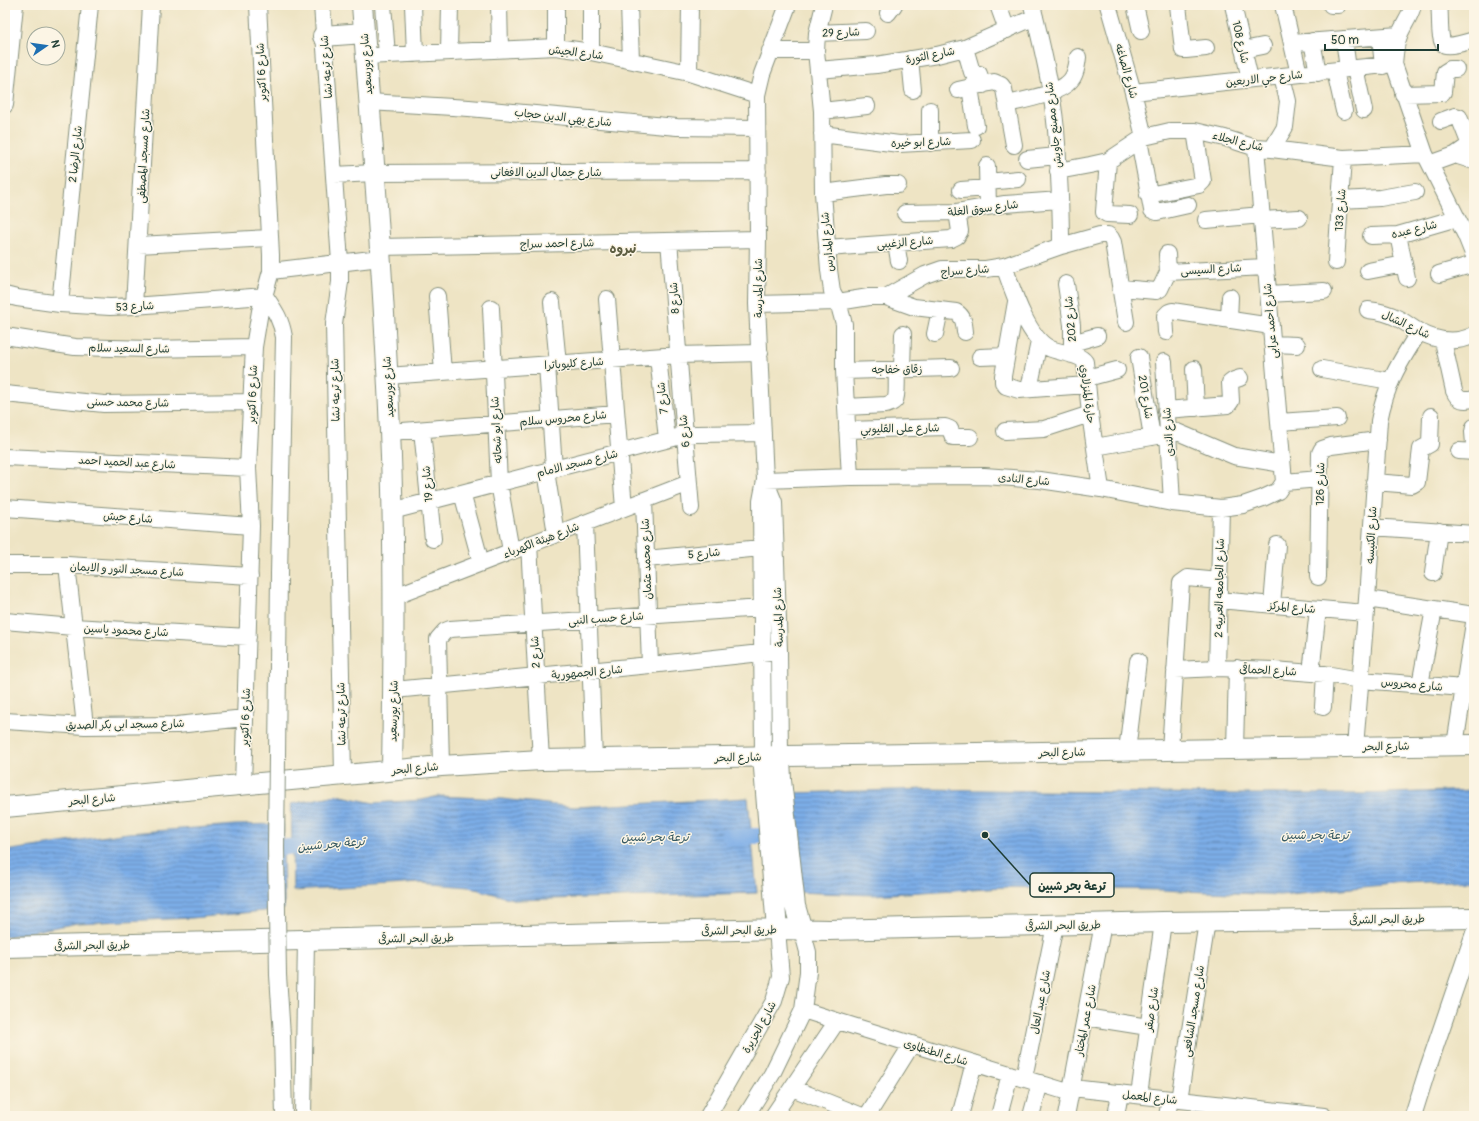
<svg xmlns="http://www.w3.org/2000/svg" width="1479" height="1121" viewBox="0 0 1479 1121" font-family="Pangolin,'Playpen Sans Arabic',sans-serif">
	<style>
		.water { fill: url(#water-rules); stroke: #4e758e }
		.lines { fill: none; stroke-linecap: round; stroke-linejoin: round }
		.canal { stroke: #7dade7; stroke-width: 16 }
		.minor-casing { stroke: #86907c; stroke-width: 18 }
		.tertiary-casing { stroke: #86907c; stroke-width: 22 }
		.minor { stroke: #fff; stroke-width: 16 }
		.tertiary { stroke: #fff; stroke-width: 20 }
		.minor-bridge-casing { stroke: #86907c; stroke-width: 18; stroke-linecap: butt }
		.minor-bridge { stroke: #fff; stroke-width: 16 }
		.labels { text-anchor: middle; stroke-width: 3; stroke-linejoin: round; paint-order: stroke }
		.street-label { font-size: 11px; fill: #1f3d34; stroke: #fcf5e5 }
		.water-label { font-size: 12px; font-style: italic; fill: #365961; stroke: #fcf5e5 }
		.quarter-label { font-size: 13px; font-weight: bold; fill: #5d5e42; stroke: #fcf5e5 }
		.leader { fill: none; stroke: #1f3d34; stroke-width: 1.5 }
		.callout-dot { fill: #1f3d34; stroke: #fcf5e5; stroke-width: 1.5 }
		.callout { fill: #fcf5e5; stroke: #1f3d34; stroke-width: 1.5 }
		.callout-label { font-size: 12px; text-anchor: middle; font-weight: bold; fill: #1f3d34 }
	</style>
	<defs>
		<pattern id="water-rules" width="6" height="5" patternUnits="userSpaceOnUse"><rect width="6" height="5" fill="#7dade7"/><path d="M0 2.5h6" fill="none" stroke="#668ebc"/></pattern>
	</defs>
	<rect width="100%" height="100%" fill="#fcf5e5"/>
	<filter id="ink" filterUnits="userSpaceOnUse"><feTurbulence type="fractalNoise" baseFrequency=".025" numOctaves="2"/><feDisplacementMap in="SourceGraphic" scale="8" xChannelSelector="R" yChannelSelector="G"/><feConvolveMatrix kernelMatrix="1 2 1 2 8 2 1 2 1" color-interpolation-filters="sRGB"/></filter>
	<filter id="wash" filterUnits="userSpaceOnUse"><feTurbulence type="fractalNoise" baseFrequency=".012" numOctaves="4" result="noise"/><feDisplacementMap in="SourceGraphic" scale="16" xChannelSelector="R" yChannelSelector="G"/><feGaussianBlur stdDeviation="0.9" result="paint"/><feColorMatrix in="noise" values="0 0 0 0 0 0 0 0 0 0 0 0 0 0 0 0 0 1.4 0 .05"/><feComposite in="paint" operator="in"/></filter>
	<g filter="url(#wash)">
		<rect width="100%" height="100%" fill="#eee4c4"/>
		<!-- water -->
		<path class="water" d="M927,789L1220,794H1363L1474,790V880L1403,883L1280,895L1162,890L1004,887L873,895L796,892L793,793Z
			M337,795L374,803L422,800L439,796L502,799L574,807L748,798L757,893L516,900L469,887L421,883L293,891L291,804Z
			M283,824L284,909L192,918L77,923L5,937V851L128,833L235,825Z"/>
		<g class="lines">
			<!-- canal -->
			<path class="canal" d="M729,836H780
				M262,849L313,845"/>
		</g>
	</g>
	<g filter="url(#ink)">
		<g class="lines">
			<defs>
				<path id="minor" d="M322,5L340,262V282L334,324L343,775
					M383,5L387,55
					M413,5L415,54
					M499,5L500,49
					M629,5L631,60
					M824,5L817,33L816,51L822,111L823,193L829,270L832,291L838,302L844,324V371L850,477
					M998,5L1007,30
					M1032,5C1042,46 1052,88 1056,130C1059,169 1061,207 1061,246
					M1108,5L1133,92L1144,137
					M1135,5L1141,31
					M1178,5L1183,50H1186L1206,48
					M1233,5L1250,79
					M1283,5L1299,74
					M1331,5H1338
					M1413,5C1411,16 1403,25 1399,36C1395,46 1395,55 1394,64L1425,154L1466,236L1474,256
					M1439,5C1441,14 1438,42 1445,45C1451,47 1467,42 1474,40
					M888,13L894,5
					M817,33L866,31
					M1380,37L1383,66
					M1344,39L1348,69
					M1312,41L1318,73
					M1292,43L1399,35
					M556,47V5
					M965,48L972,72L979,74L983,85
					M1243,50L1263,46
					M770,51H816
					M449,52L450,5
					M591,52V5
					M366,56L556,47L591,52L689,73L757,95
					M910,59L913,90
					M1355,68L1364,110
					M818,70L876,65L937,55L965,48L1035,17
					M1335,71L1344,111
					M689,73L690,5
					M970,87L976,126
					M958,90L994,82L1001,85L1004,89L1014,145
					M1133,92L1394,64
					M1403,94L1442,93L1443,92L1445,72L1450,69H1456
					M369,102L469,108L677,127L757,128
					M1007,104C1024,100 1059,94 1070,81C1076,75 1077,65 1078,57
					M5,105L15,5
					M930,110V143
					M822,111L867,106
					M1441,121L1455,116L1459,117L1470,145
					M822,134L899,144L972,140
					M1139,140L1152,210L1157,212L1188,205
					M1272,149L1285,127L1288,101L1282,77
					M1455,155L1474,161
					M1027,159L1057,156
					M1108,161L1104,212L1107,214L1130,215
					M1430,164L1455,155L1474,142
					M987,166L988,207
					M1058,171L1090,165L1108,161L1144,137L1170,131H1195L1225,138L1256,148L1272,149L1343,158L1425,154
					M334,175L374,173L758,171
					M988,182L1018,179
					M961,190L988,188
					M823,193L886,185H898
					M1148,195L1199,185L1203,181L1195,131
					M1340,200L1380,198L1415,192
					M905,213L957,212L1005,204L1060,200
					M1206,220L1262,215
					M1262,220L1299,218
					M1398,235L1407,278
					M1371,236L1398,235L1457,218
					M669,241L691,508
					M896,243L899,261
					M138,245L269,238
					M379,247L758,239
					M827,248L951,239L957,236L960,231L957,212
					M1167,254L1168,272
					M1336,262L1343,158
					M1004,266C1012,288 1027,337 1049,348C1058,353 1079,353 1085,362L1090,414L1101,489
					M271,271L380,258
					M1368,271L1404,264
					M1439,274L1474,264
					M1066,284L1072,325V355
					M1121,288L1156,291L1160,289L1168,272L1265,267
					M1268,294L1324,291
					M5,295L17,298L60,304L110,307L134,306L265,296C275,311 281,319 284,337L279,574
					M437,296L443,372
					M886,297L914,307L956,312C964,317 964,323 965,332
					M607,299L624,508
					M552,302L558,364
					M1016,302L1003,376V382L1006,386L1019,390L1087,385
					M60,304L90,5
					M757,304L838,302L869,297H886L925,275L942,269H986L1004,266L1061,246L1100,235H1108L1111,238L1113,242L1126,322
					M134,306L151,5
					M491,308L499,483L511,551
					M1368,310C1378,311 1388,313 1397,318C1405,322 1411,327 1418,331C1436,341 1456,344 1474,335
					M1229,320L1230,297
					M1166,332L1165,316L1169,312L1172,311L1271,326
					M935,334L940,310
					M5,336L75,347L149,349L254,347
					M1443,341L1454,391C1458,401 1464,401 1474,399
					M1072,343L1097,336
					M1272,344L1297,345
					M658,357L667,439
					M980,357L1006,356
					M1139,357L1152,437
					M1164,362L1172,503
					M547,365L554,469
					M902,369L903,334
					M1194,369L1196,408
					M1322,369L1390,381
					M844,371L951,368
					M387,376L678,355L760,353
					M1087,378L1117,370
					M1029,389L1039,342
					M5,394L104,404L252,402
					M846,407L886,405C889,404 893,403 895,400C898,395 896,376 897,369
					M1166,410L1228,405L1231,401L1230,383L1234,380L1240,378
					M1279,422L1337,418
					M1474,427L1473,432L1474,444
					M1168,428L1234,456L1282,464
					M422,430L433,539
					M847,430L945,427L950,429L953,437H970
					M1005,431L1044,429L1090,414
					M390,432L616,414
					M1095,447L1163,435
					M1459,451L1474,452
					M5,457L248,468
					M546,471L556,534
					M765,480L850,477L984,476L1040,480L1101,489L1172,503L1221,508L1243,505L1263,498L1278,491L1284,482L1256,148
					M765,480L774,502L779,651L780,756
					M1284,482L1320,479
					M1374,482L1412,485L1417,482L1421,449L1430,444L1431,416
					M462,493L481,563
					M644,500L650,665
					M5,508L251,526
					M392,511L685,435L696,434L763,433
					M585,523L594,759
					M1372,527L1474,534
					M529,544L541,760
					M646,559L761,548
					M5,565H67L250,576
					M67,565L85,726
					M1433,573L1439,531
					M1318,577L1320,453L1322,449L1331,446L1378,440
					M393,597L689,483
					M1367,599L1474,615
					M1219,600L1365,613
					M1272,605L1277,545
					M5,621L73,627L248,637
					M1217,668L1221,508
					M1175,670L1217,668L1274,670L1325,674L1360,680L1464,688
					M1311,673L1318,609
					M1420,685L1434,609
					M394,690L650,665L779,651
					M1323,707L1325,674
					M5,721L85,726L177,725L245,718
					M1455,745L1474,623
					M1355,747L1367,599L1379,421C1386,384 1399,363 1419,332
					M1235,749L1237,668
					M1170,750L1181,583L1188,578L1219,581
					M1127,751L1138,661
					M763,756L761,501L765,480L757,304L758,239L757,95L762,74L788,5
					M441,766L438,639L445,631L450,629L762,608
					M243,785L251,526L248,468L254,347L260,311L271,271V255L258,5
					M803,1010L837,1021L1071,1093
					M1085,1017L1148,1027
					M1024,1078L1055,925
					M792,1088L862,1116
					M1072,1088L1324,1116
					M1139,1095L1163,922
					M1179,1100L1207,922
					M303,1116L306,940
					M708,1116L774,1001L781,977L777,929
					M746,1116L772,1074L803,1010L808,972V952L802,930
					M773,1116L837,1021
					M867,1116L912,1044
					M960,1116L974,1063
					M999,1116L1010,1074
					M1031,1116L1040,1083
					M1066,1116L1103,924
					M1116,1116L1120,1093
					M1167,1116L1170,1099
					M1413,1116L1428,1068L1474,933"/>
				<path id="tertiary" d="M362,5C373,147 384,289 390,431C395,544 394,658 392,770
					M323,36L364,33
					M763,756L777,929
					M780,756L781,780L795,906L802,930
					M5,807L441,766L541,760L1474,745
					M5,947L777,929L829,930L1163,922L1474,918"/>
			</defs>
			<!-- minor casing -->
			<use href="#minor" class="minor-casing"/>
			<!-- tertiary casing -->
			<use href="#tertiary" class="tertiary-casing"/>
			<!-- minor -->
			<use href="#minor" class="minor"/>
			<!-- tertiary -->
			<use href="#tertiary" class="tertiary"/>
			<defs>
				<path id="minor-bridge" d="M279,574L276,848L278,975L282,1036L284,1116"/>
			</defs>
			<!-- minor-bridge casing -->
			<use href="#minor-bridge" class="minor-bridge-casing"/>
			<!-- minor-bridge -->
			<use href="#minor-bridge" class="minor-bridge"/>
		</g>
	</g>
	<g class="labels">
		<!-- street labels -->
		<g class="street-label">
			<text transform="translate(841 32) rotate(-2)" y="4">شارع 29</text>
			<text transform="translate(1241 42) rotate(77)" y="4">شارع 108</text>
			<text transform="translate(576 52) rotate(7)" y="4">شارع الجيش</text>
			<text transform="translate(930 55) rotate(-11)" y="4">شارع الثورة</text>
			<text transform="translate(366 64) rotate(-94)" y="4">شارع بورسعيد</text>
			<text transform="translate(326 67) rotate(-94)" y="4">شارع ترعه نشا</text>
			<text transform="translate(1127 71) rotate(74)" y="4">شارع الصاغه</text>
			<text transform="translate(261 72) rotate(-93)" y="4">شارع 6 اكتوبر</text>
			<text transform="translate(1264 78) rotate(-6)" y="4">شارع حي الاربعين</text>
			<text transform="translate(563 117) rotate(6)" y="4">شارع بهي الدين حجاب</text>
			<text transform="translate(1053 125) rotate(-96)" y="4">شارع مصنع جاويش</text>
			<text transform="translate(1238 141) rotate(14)" y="4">شارع الجلاء</text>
			<text transform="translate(921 142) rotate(-2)" y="4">شارع ابو خيره</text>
			<text transform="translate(75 154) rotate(-84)" y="4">شارع الرضا 2</text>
			<text transform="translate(143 156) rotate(-87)" y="4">شارع مسجد المصطفى</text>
			<text x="546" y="176">شارع جمال الدين الافغانى</text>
			<text transform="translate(983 208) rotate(-7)" y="4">شارع سوق الغلة</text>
			<text transform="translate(1340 210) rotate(-86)" y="4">شارع 133</text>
			<text transform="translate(1414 229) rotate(-13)" y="4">شارع عبده</text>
			<text transform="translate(827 242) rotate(-95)" y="4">شارع المدارس</text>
			<text transform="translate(905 242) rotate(-4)" y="4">شارع الزغيبى</text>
			<text transform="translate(557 243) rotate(-1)" y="4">شارع احمد سراج</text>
			<text transform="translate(1211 269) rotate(-3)" y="4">شارع السيسى</text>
			<text transform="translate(965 270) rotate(-4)" y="4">شارع سراج</text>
			<text transform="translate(758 288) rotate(-90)" y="4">شارع المدرسة</text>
			<text transform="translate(674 298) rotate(-94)" y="4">شارع 8</text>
			<text transform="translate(135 306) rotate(-3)" y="4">شارع 53</text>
			<text transform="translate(1070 319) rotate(-95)" y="4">شارع 202</text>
			<text transform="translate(1270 321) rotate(-95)" y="4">شارع احمد عرابى</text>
			<text transform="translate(1406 324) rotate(25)" y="4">شارع الشال</text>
			<text transform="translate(129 348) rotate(1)" y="4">شارع السعيد سلام</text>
			<text transform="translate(574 363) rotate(-4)" y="4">شارع كليوباترا</text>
			<text transform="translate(897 369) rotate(-1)" y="4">زقاق خفاجه</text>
			<text transform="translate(388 387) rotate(-93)" y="4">شارع بورسعيد</text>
			<text transform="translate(335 390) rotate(-91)" y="4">شارع ترعه نشا</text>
			<text transform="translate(252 394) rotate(-88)" y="4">شارع 6 اكتوبر</text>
			<text transform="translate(1088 394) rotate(83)" y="4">حارة المنزلاوي</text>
			<text transform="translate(1146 397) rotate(81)" y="4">شارع 201</text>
			<text transform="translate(662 398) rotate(-96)" y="4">شارع 7</text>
			<text transform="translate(128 402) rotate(1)" y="4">شارع محمد حسنى</text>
			<text transform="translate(563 418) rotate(-5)" y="4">شارع محروس سلام</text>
			<text transform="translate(900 428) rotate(-1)" y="4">شارع على القليوبي</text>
			<text transform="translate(496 430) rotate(-93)" y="4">شارع ابو شحاته</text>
			<text transform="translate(684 431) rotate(-95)" y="4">شارع 6</text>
			<text transform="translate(1168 432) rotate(-94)" y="4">شارع الندى</text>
			<text transform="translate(127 462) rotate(3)" y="4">شارع عبد الحميد احمد</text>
			<text transform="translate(577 463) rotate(-14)" y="4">شارع مسجد الامام</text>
			<text transform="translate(1024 479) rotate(5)" y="4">شارع النادى</text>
			<text transform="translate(427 484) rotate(-95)" y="4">شارع 19</text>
			<text transform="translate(1320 484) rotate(-89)" y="4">شارع 126</text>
			<text transform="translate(128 517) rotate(4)" y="4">شارع حبش</text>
			<text transform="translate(1371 535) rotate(-87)" y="4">شارع الكنيسه</text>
			<text transform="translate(541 540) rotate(-21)" y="4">شارع هيئة الكهرباء</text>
			<text transform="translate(704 553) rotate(-5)" y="4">شارع 5</text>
			<text transform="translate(646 559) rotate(-92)" y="4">شارع محمد عثمان</text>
			<text transform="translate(127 569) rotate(3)" y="4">شارع مسجد النور و الايمان</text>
			<text transform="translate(1219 588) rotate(-89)" y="4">شارع الجامعه العربيه 2</text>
			<text transform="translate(1292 607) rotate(5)" y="4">شارع المركز</text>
			<text transform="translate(778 617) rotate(-92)" y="4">شارع المدرسة</text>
			<text transform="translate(606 618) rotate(-4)" y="4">شارع حسب النبى</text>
			<text transform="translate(126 630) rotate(3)" y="4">شارع محمود ياسين</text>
			<text transform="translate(535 652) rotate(-93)" y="4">شارع 2</text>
			<text transform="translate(1268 670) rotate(3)" y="4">شارع الحماقى</text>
			<text transform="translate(587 672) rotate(-5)" y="4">شارع الجمهورية</text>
			<text transform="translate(1412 684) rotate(5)" y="4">شارع محروس</text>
			<text transform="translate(393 711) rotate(-89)" y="4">شارع بورسعيد</text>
			<text transform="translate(341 714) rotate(-91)" y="4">شارع ترعه نشا</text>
			<text transform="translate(245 717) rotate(-88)" y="4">شارع 6 اكتوبر</text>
			<text transform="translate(125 724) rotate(-1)" y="4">شارع مسجد ابى بكر الصديق</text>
			<text transform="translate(1386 746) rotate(-1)" y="4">شارع البحر</text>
			<text transform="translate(1062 752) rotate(-1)" y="4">شارع البحر</text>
			<text transform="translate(738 757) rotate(-1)" y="4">شارع البحر</text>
			<text transform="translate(415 768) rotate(-5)" y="4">شارع البحر</text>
			<text transform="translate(92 799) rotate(-5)" y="4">شارع البحر</text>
			<text transform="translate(1387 919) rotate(-1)" y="4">طريق البحر الشرقى</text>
			<text transform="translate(1063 925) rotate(-1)" y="4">طريق البحر الشرقى</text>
			<text transform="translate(739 930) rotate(-1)" y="4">طريق البحر الشرقى</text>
			<text transform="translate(416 938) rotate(-1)" y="4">طريق البحر الشرقى</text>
			<text transform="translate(92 945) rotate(-1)" y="4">طريق البحر الشرقى</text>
			<text transform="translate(1040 1002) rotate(-79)" y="4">شارع عبد العال</text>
			<text transform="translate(1151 1009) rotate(-82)" y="4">شارع صقر</text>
			<text transform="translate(1193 1011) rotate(-81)" y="4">شارع مسجد الشافعى</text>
			<text transform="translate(1085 1020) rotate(-79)" y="4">شارع عمر المختار</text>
			<text transform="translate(759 1027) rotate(-61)" y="4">شارع الجزيرة</text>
			<text transform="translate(936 1052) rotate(17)" y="4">شارع الطنطاوى</text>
			<text transform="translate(1150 1097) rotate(6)" y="4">شارع المعمل</text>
		</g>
		<!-- water labels -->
		<g class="water-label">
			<text x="1315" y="839">ترعة بحر شبين</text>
			<text x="655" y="841">ترعة بحر شبين</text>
			<text transform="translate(331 844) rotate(-5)" y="4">ترعة بحر شبين</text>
		</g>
		<!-- quarter labels -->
		<g class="quarter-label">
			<text x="623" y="253">نبروه</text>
		</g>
	</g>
	<!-- callouts -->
	<path class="leader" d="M985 835L1030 885"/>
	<circle class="callout-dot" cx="985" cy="835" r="4"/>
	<rect class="callout" x="1030" y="873" width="84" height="24" rx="4"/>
	<g class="callout-label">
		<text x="1072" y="890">ترعة بحر شبين</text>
	</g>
	<!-- margin -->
	<rect width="1479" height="1121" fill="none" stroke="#fcf5e5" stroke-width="20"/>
	<!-- north arrow -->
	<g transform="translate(46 46) rotate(77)"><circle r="19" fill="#fcf5e5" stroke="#a4ab9e"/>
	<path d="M0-3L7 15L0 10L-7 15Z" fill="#1f6fb2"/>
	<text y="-6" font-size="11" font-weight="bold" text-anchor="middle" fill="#1f3d34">N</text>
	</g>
	<!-- scale -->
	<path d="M1325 44v6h113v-6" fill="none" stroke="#1f3d34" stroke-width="2"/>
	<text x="1331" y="44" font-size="12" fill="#1f3d34" stroke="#fcf5e5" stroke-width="3" paint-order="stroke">50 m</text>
</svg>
